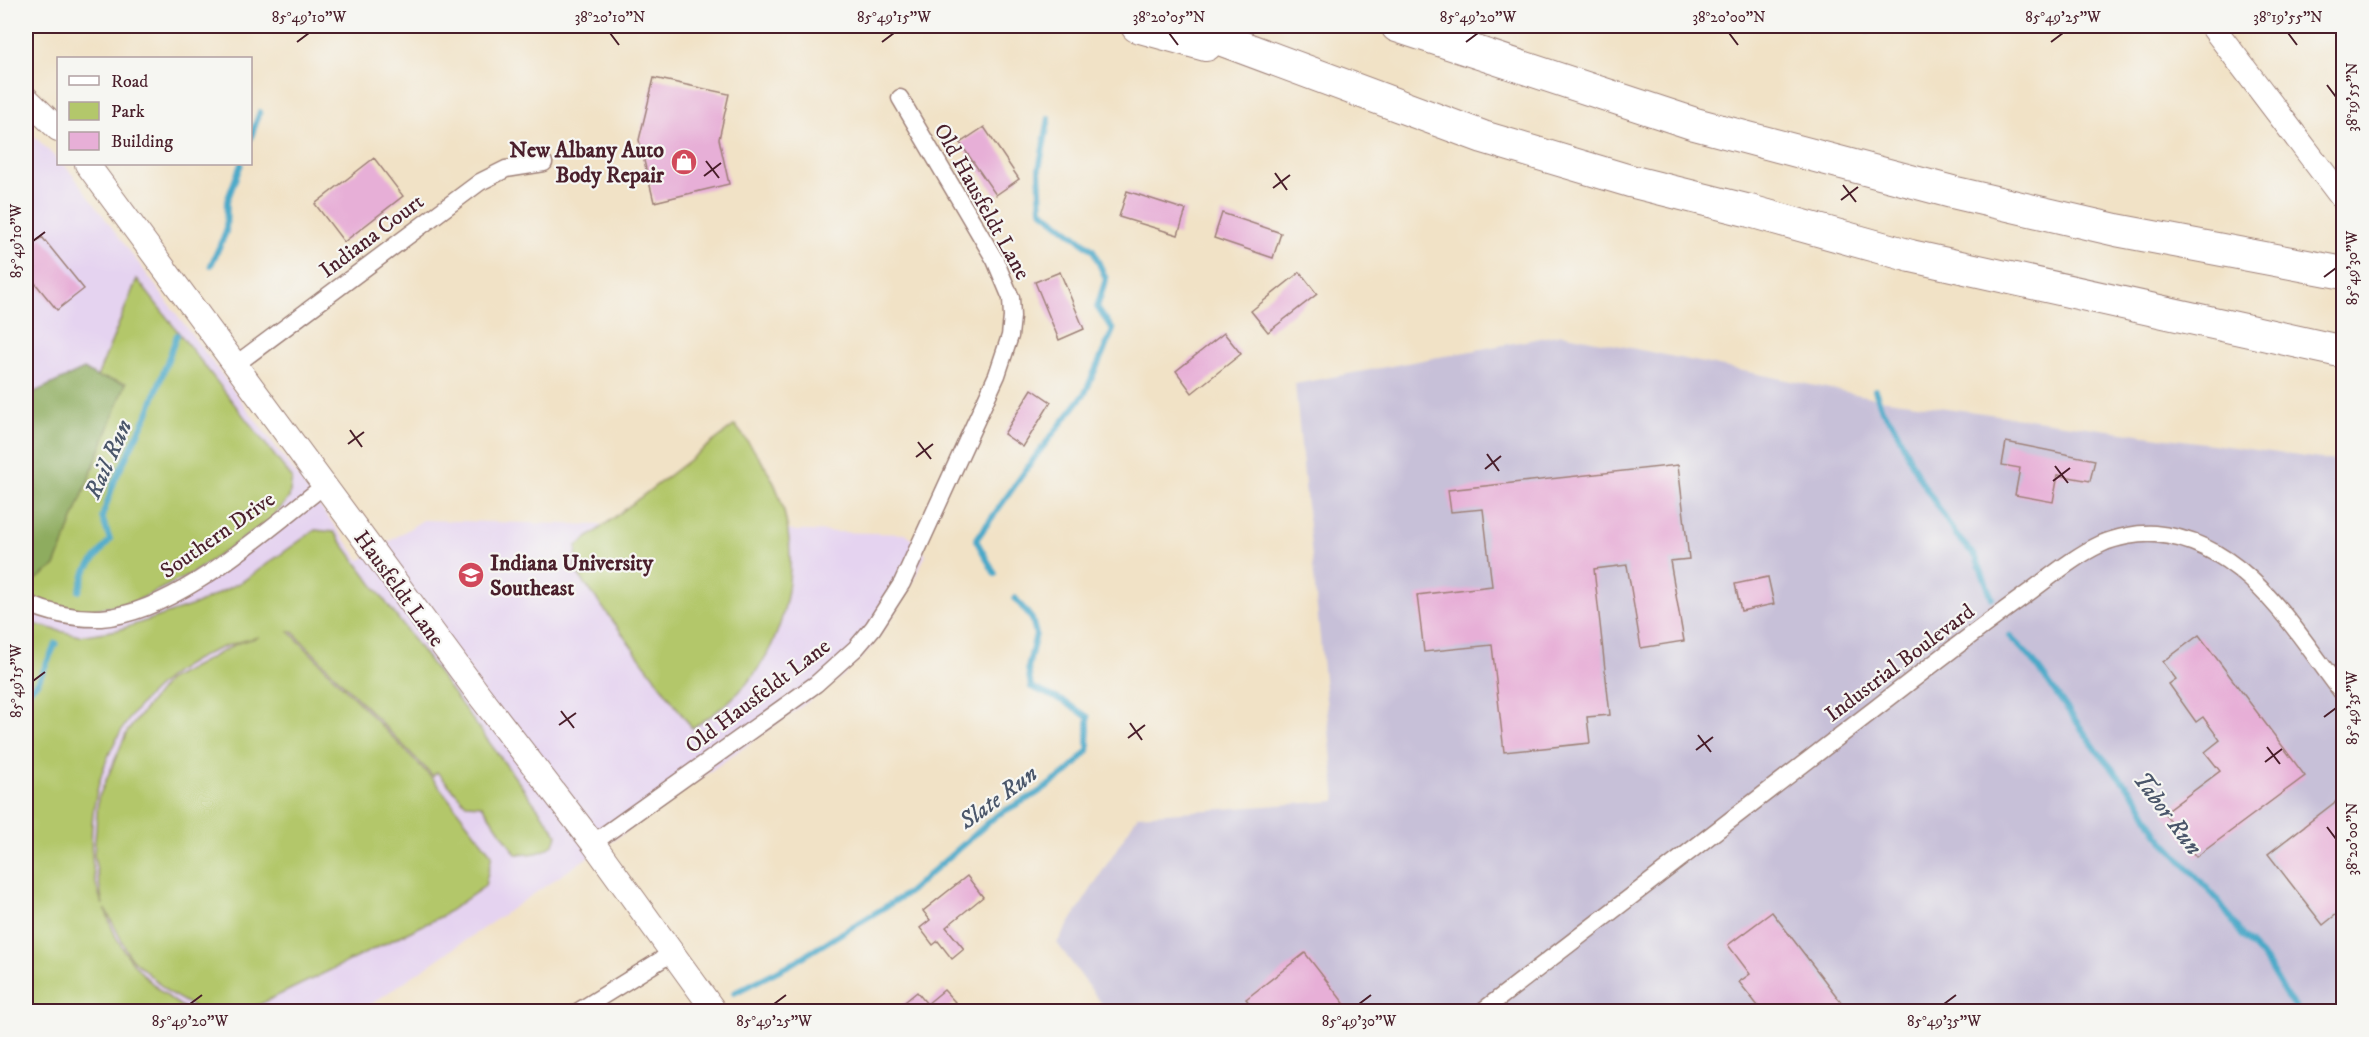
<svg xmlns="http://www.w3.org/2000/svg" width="2369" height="1037" viewBox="0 0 2369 1037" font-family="'IM FELL DW Pica',serif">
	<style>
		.built { fill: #e5d3f0 }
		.industrial { fill: #c7c0d8 }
		.green { fill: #b3c76b; stroke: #7e734b; stroke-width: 1.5; fill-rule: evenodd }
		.forest { fill: #8eac5f; stroke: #6c6645; stroke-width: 1.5 }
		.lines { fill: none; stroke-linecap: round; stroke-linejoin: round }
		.stream { stroke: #4aa8c8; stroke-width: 6 }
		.building { fill: #e7afd7 }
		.street-casing { stroke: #9e8078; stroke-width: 19 }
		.secondary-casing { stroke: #9e8078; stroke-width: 26 }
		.highway-casing { stroke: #9e8078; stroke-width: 34 }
		.street { stroke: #fff; stroke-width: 16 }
		.secondary { stroke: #fff; stroke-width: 24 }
		.highway { stroke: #fff; stroke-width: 32 }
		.ticks { fill: none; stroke: #4a1f2b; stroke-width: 2 }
		.labels { text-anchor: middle; stroke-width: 4.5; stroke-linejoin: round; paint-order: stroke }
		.poi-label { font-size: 22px; font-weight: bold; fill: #4a1f2b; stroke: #f6f6f2; text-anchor: end }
		.street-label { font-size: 22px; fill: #4a1f2b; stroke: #f6f6f2 }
		.water-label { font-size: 24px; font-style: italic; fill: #4a566a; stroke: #f6f6f2 }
		.neatline { fill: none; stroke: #4a1f2b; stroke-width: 2 }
		.ticks-label { font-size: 15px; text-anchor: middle; fill: #4a1f2b }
	</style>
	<rect width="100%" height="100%" fill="#f6f6f2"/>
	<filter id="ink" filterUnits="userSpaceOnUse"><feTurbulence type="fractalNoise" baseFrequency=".0167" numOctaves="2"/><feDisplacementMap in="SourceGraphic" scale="12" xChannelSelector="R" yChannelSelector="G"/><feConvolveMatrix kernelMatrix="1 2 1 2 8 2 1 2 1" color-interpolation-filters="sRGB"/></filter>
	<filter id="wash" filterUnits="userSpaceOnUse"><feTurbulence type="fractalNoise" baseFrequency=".008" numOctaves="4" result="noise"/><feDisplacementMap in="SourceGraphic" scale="24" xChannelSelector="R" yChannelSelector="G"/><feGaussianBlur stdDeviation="1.35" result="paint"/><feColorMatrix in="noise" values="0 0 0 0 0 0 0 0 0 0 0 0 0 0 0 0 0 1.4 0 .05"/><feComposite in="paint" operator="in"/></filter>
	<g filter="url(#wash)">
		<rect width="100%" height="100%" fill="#f1e2c6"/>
		<!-- built -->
		<path class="built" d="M26,128L58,160V164H63L69,170L360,560L423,520L907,534L926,554L909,589L888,624L869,650L845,674L823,691L628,830L361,1011H26Z"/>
		<!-- industrial -->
		<path class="industrial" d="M1562,334L1880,399L2343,462V1011H1107L1057,943L1138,815L1336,801L1295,384Z"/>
		<!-- green -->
		<path class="green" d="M137,279L292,478L289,498L270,520L191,574L134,602L80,612L26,597V574L37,579L125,383L97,377Z
			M735,425C752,447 769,468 779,495C802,561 789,641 739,692C725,706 709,718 692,728L575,570L577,546Z
			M315,530L334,532L557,834C555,853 531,855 516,854L482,805L466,804L437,772L433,776L292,631H289L434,780L492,855L485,886L442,916L246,1011H201L169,993L130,957L105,908C117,954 149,986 188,1011H26V622L79,636L118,630L197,604L243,581ZM259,637L238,643L167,681L127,732L98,799L94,855L103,905C92,879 90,852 92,824C100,728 164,656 259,637Z"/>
		<!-- forest -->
		<path class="forest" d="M84,369L97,377L126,383L55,566L37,579L26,574V396Z"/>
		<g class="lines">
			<!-- stream -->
			<path class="stream" d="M1868,26V31
				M250,139L260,112
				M211,265L226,232L227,201L241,164
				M1875,390L1882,410L1894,425L1918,476L1956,535L1976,557L1992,598
				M995,574L976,540L1035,457L1085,393L1113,330L1097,307L1106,279L1093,250L1041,210L1039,169L1049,118
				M79,591L86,570L110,540L102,517L115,480L149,411L177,335
				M2009,636L2031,658L2098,752L2138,799L2158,835L2218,900L2242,935L2265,960L2287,997L2299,1012
				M26,693L38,682L56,643
				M734,993L791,964L908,893L997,815L1036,794L1069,771L1088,751V717L1065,702L1031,687L1028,668L1036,634L1032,619L1015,598"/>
		</g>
		<g id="blocks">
			<!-- building -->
			<path class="building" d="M654,78L729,94L719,139L729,184L654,202L639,140Z
				M984,127L1019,179L996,195L960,143Z
				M374,158L403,196L344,242L315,204Z
				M1127,191L1186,210L1178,235L1119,217Z
				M1222,213L1281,233L1273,258L1214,238Z
				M42,237L84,289L57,310L26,272V251Z
				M1060,272L1084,329L1059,340L1035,282Z
				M1300,272L1317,294L1268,332L1251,311Z
				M1224,333L1241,354L1192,393L1176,371Z
				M1032,389L1051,402L1023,447L1004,434Z
				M2006,442L2095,460L2090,481L2058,475L2053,502L2015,495L2020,468L2002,465Z
				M1678,465L1689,559L1670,561L1684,641L1641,648L1627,565L1594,569L1610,715L1587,717L1590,743L1504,752L1492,645L1424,652L1417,595L1492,586L1483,509L1451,512L1448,490Z
				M1768,577L1774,604L1741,611L1735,584Z
				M2199,635L2305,776L2196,857L2164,813L2220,771L2205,752L2220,740L2203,717L2196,722L2169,684L2176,679L2163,662Z
				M2343,796V909L2323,925L2268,854Z
				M967,876L983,897L946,927L964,949L952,959L938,941L933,945L920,928L930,920L923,911Z
				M1772,912L1848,1011H1762L1739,982L1750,974L1728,945Z
				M1305,953L1350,1011H1256L1246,999Z
				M944,990L955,1002L944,1011H894L917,992L927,1004Z"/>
		</g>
	</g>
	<g filter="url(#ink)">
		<use href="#blocks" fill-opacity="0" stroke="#9e8078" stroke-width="1.5"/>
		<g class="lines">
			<defs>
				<path id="street" d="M235,365L480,182L506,169L544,163
					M26,603C49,613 76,619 101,618C177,613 266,530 325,485
					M593,843L816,684L856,648L873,628L902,583L997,375L1010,336L1012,317L1011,298L995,260L900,98
					M577,1012L672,953
					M1481,1012C1613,911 1745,810 1876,708C1925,670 1974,632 2024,596C2049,578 2073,557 2101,544C2116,537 2138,533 2155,534C2245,541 2294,630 2344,695"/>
				<path id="secondary" d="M2212,26L2344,200
					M26,98L58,129
					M87,164L480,696L593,843L715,1012"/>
				<path id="highway" d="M1137,26L1206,45
					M1185,26L1483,137L1630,181L1750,211L1911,256L2344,352
					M1397,26L1695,124L1952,192L2116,230L2344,273"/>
			</defs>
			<!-- street casing -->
			<use href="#street" class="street-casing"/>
			<!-- secondary casing -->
			<use href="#secondary" class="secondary-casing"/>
			<!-- highway casing -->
			<use href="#highway" class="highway-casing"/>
			<!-- street -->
			<use href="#street" class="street"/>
			<!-- secondary -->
			<use href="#secondary" class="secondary"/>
			<!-- highway -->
			<use href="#highway" class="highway"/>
		</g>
	</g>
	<!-- ticks -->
	<path class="ticks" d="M610,33L619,45M1169,33L1178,45M1729,33L1738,45M2288,33L2297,45M297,42L309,33M882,42L894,33M1466,42L1478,33M2051,42L2063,33M2327,85L2336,97M706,161L719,178M1275,173L1287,190M704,176L721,163M1843,185L1856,202M1273,188L1290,175M1841,200L1858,187M33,241L45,232M2324,277L2336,268M350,430L362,447M918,442L931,459M348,444L364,432M1487,454L1499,471M916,457L933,444M2055,466L2068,483M1485,469L1501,456M2053,481L2070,468M33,681L45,672M561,711L574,728M2324,717L2336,708M1130,723L1142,740M559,725L576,713M1698,735L1711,752M1128,738L1145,725M2267,747L2280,764M1696,750L1713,737M2265,762L2282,749M2327,827L2336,839M190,1004L202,995M774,1004L786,995M1359,1004L1371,995M1944,1004L1956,995"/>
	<!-- icons -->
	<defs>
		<symbol id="shop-disc" viewBox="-11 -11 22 22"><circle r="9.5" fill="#d1495b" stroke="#f6f6f2"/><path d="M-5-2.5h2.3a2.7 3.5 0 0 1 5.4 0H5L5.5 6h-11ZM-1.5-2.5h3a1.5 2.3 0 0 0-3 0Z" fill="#fff"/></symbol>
		<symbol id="university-disc" viewBox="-11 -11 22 22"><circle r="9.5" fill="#d1495b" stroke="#f6f6f2"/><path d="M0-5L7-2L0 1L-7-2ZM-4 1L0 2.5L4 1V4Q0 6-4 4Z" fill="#fff"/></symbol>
	</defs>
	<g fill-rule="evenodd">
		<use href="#shop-disc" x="669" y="147" width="30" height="30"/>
		<use href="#university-disc" x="456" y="560" width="30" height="30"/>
	</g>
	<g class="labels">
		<!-- poi labels -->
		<g class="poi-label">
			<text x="664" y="157">New Albany Auto<tspan x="664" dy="25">Body Repair</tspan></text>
			<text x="490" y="570" text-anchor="start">Indiana University<tspan x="490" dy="25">Southeast</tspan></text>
		</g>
		<!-- street labels -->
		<g class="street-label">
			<text transform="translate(983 201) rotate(61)" y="8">Old Hausfeldt Lane</text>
			<text transform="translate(371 235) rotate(-37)" y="8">Indiana Court</text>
			<text transform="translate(217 534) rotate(-35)" y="8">Southern Drive</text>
			<text transform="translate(400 588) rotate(54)" y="8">Hausfeldt Lane</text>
			<text transform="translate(1899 662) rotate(-37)" y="8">Industrial Boulevard</text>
			<text transform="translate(757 695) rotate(-37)" y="8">Old Hausfeldt Lane</text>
		</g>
		<!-- water labels -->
		<g class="water-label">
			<text transform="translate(108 459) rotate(-66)" y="8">Rail Run</text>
			<text transform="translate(998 797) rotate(-36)" y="8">Slate Run</text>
			<text transform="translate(2168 813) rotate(53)" y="8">Tabor Run</text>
		</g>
	</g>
	<!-- margin -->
	<rect width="2369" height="1037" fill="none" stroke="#f6f6f2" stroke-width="66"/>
	<!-- legend -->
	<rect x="57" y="57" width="195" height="108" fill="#f6f6f2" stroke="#b1a0a2" stroke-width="1.5"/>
	<rect x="69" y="76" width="30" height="9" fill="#ffffff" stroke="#b1a0a2" stroke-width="1.5"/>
	<text x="111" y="87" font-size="18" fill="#4a1f2b">Road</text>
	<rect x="69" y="102" width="30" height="18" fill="#b3c76b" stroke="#b1a0a2" stroke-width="1.5"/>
	<text x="111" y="117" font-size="18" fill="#4a1f2b">Park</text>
	<rect x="69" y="132" width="30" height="18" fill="#e7afd7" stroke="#b1a0a2" stroke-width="1.5"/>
	<text x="111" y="147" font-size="18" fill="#4a1f2b">Building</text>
	<rect x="33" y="33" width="2303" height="971" class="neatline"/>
	<g class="ticks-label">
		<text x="309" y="22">85°49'10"W</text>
		<text x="610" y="22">38°20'10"N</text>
		<text x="894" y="22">85°49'15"W</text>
		<text x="1169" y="22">38°20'05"N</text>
		<text x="1478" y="22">85°49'20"W</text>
		<text x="1729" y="22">38°20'00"N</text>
		<text x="2063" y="22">85°49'25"W</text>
		<text x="2288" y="22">38°19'55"N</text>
		<text transform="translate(2352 97) rotate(-90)" y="5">38°19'55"N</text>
		<text transform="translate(16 241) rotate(-90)" y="5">85°49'10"W</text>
		<text transform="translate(2352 268) rotate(-90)" y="5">85°49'30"W</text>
		<text transform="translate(16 681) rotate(-90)" y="5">85°49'15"W</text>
		<text transform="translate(2352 708) rotate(-90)" y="5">85°49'35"W</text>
		<text transform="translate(2352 839) rotate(-90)" y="5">38°20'00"N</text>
		<text x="190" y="1026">85°49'20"W</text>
		<text x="774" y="1026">85°49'25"W</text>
		<text x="1359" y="1026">85°49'30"W</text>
		<text x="1944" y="1026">85°49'35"W</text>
	</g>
</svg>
